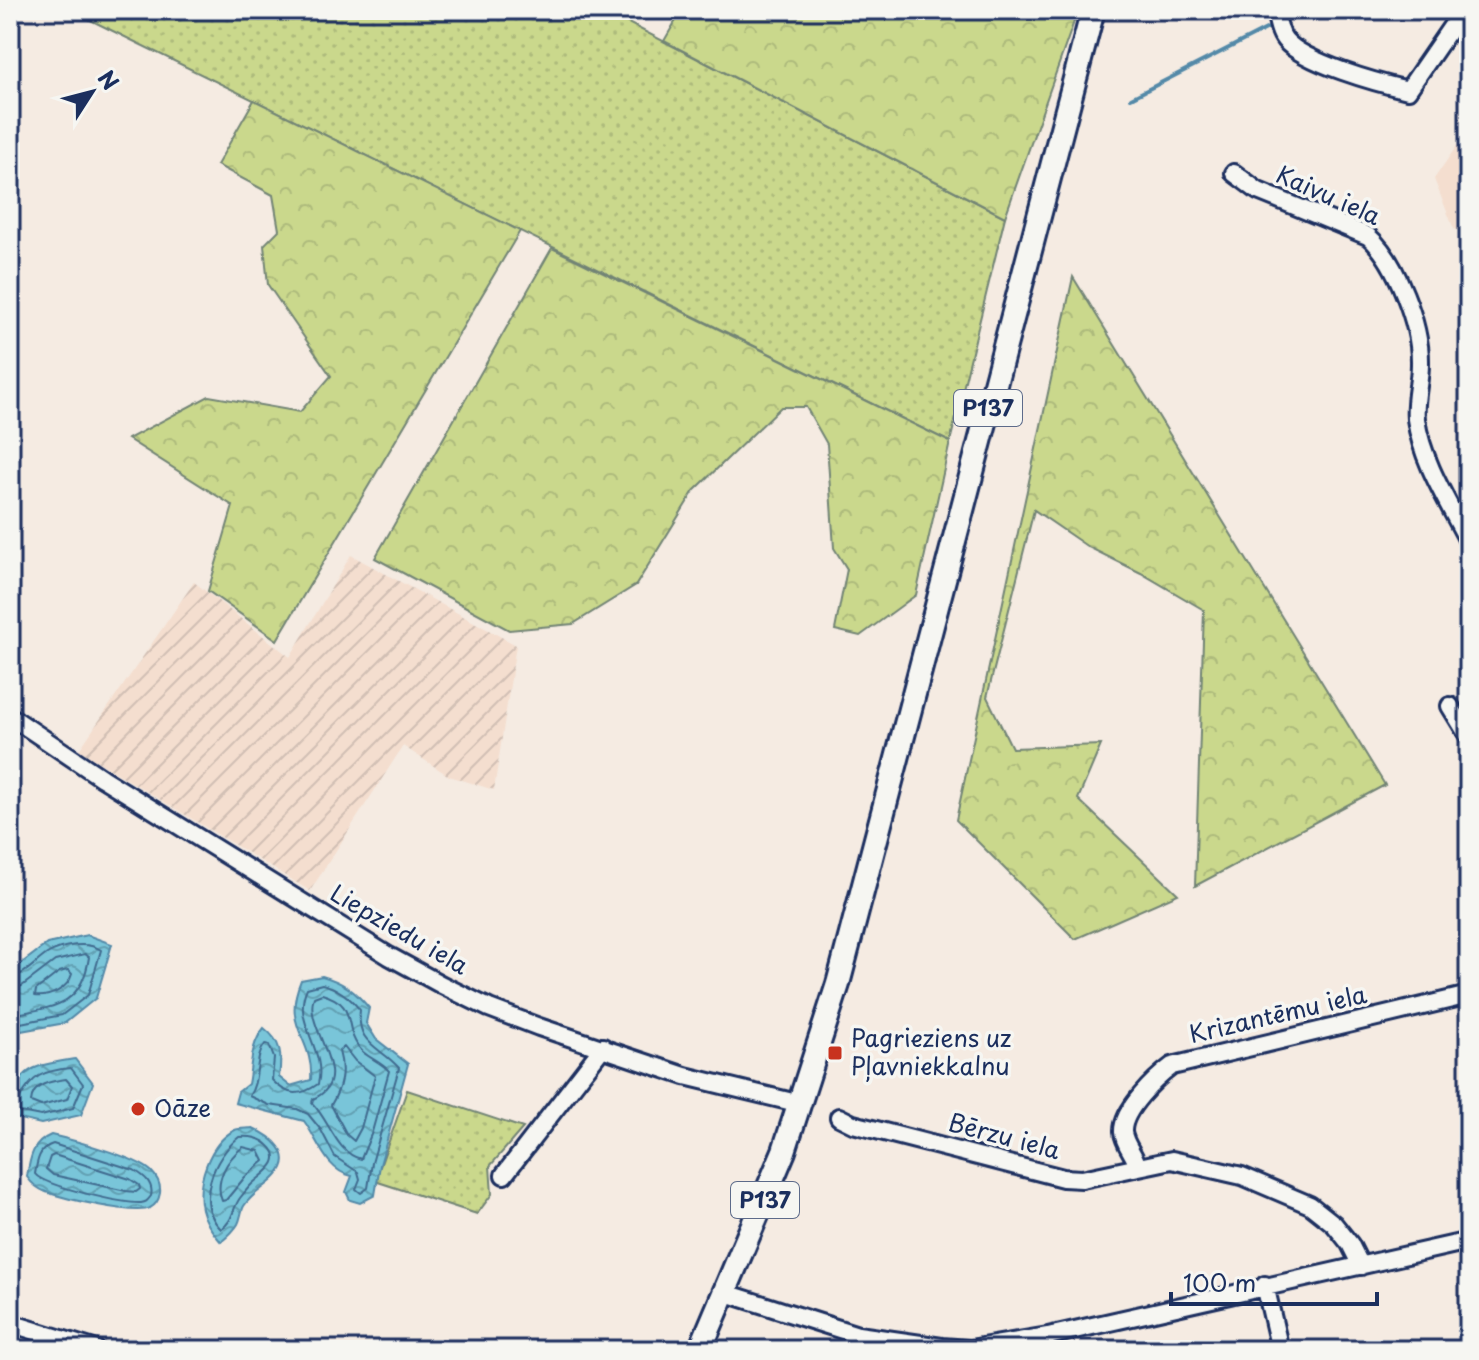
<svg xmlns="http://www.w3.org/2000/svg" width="1479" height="1360" viewBox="0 0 1479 1360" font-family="'Playpen Sans',sans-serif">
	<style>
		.built { fill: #f4decf }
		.industrial { fill: url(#industrial-furrows) }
		.grass { fill: url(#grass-dots); stroke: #728475; stroke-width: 2 }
		.forest { fill: url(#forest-crowns); stroke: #728475; stroke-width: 2 }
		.water { fill: url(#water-waves); stroke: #5389a8; stroke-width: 2 }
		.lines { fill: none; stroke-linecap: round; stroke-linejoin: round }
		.shore { stroke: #416b8f; stroke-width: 2 }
		.stream { stroke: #5389a8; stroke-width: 4 }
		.minor-casing { stroke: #1b2f5e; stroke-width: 22 }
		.major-casing { stroke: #1b2f5e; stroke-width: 28 }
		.minor { stroke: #f6f6f2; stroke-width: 16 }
		.major { stroke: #f6f6f2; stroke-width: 22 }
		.poi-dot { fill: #c8321e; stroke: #f6f6f2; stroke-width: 3 }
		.labels { text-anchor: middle; stroke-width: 7; stroke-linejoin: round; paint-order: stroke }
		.shield { fill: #f6f6f2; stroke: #5d6b8a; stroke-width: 2 }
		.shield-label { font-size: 22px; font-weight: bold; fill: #1b2f5e }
		.street-label { font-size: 24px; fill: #1b2f5e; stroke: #f6f6f2 }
		.poi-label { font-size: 24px; fill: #1b2f5e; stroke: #f6f6f2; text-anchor: start }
	</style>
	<defs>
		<pattern id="industrial-furrows" width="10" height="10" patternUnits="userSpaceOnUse" patternTransform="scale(2)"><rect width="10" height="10" fill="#f4decf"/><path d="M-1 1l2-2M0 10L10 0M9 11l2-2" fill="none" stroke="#d1bfb4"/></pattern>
		<pattern id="grass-dots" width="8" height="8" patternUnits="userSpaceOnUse" patternTransform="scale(2)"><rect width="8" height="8" fill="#cad88c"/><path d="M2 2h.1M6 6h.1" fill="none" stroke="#adba7b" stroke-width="1.8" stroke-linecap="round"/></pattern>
		<pattern id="forest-crowns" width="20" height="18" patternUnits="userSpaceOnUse" patternTransform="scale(2)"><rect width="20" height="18" fill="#cad88c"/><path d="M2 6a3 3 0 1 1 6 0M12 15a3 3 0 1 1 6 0" fill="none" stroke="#adba7b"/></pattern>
		<pattern id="water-waves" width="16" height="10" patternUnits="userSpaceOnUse" patternTransform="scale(2)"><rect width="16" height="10" fill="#79c5d9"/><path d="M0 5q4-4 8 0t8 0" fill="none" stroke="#62a0b3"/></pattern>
	</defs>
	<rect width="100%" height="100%" fill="#f5ebe2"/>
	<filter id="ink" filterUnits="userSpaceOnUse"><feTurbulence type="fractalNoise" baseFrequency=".0125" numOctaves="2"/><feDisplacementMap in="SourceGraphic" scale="16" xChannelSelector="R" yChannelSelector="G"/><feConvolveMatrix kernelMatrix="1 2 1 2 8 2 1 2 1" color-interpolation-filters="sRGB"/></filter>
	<g filter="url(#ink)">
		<!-- built -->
		<path class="built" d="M1469,128V233L1454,229L1434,179Z"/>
		<!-- industrial -->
		<path class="industrial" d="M351,555L516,645L494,790L449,776L403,746L310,891L79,750L194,582L290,657Z"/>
		<!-- grass -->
		<path class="grass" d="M70,10H603L1005,217L950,442Z
			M407,1090L523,1128L490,1166L492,1194L477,1214L375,1181Z"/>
		<!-- forest -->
		<path class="forest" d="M682,10H1078L1005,217L664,41Z
			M254,100L520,231L277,640L208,591L233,506L128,439L209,396L300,412L331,376L268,285L264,245L279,230L273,195L217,165Z
			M552,248L950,442L916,595L860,636L835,630L847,569L834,548L827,444L806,407H781L694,491L636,585L573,624L509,630L375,558Z
			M1073,277L1385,785L1195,886L1204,610L1141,573L1088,547L1034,510L987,697L1012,748L1101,745L1078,799L1178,894L1075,939L956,820Z"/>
		<!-- water -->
		<path class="water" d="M87,935L112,944L96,998L65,1023L10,1033V972L47,944Z
			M322,976C343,982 355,991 369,1008L366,1023L376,1039L408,1064L380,1165L375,1195L360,1203L350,1200L346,1192L352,1176C326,1171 318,1140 304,1121L235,1103L238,1092L248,1084C252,1064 250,1045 264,1028C282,1042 282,1055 279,1077L290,1086L311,1080C314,1037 281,1028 301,980Z
			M75,1059L93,1083L81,1115L41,1124L11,1117C17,1067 28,1067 75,1059Z
			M253,1128C271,1136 296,1154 277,1175C267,1187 253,1192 244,1206C241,1211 241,1218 238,1224C234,1231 227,1237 221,1242C212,1232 205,1222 202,1209C196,1183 209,1143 235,1130C239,1128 248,1129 253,1128Z
			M51,1135C73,1140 136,1157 151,1171C157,1177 161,1185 160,1193C159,1199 156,1205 150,1208C136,1216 63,1198 46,1192C38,1189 32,1184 27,1177C30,1158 32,1143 51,1135Z"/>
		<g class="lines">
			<!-- shore -->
			<path class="shore" d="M68,970L72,974C68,989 49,998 35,996L36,990L59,972Z
				M10,978C24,976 35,962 47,954C62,945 88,941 101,950L88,995L62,1015L10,1025
				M322,984C338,988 349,996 360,1010C356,1045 380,1046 399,1068L372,1163L368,1188L361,1193L356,1189L360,1179L358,1172L335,1157L321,1130L308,1114L297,1109L269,1105L249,1096C260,1081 254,1058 265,1044L269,1045L274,1058L272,1080C287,1096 300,1097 318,1084C327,1049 291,1022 307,988Z
				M10,988L22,986L55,961L85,954L89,957C82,1007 53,1007 10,1015
				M322,994C361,1005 340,1029 363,1052C371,1059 382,1063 389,1071L372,1132L361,1159C336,1153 330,1121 312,1103L313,1099C359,1079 302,1027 314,997Z
				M344,1047L355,1061L375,1076L361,1128L354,1141L347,1135L331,1105C341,1088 345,1072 339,1051Z
				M66,1079L72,1086L67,1099L41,1106L31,1102C32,1084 51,1081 66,1079Z
				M10,1102L19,1100C33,1075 42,1071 71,1068L83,1084L73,1108L41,1116L10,1110
				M239,1137C250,1136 260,1137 268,1145C287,1162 263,1173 252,1184C248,1188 244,1193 240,1198C232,1209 233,1222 221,1229C194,1202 214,1157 239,1137Z
				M53,1144L134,1170C144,1176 154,1183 151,1196C147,1201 147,1202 141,1203C124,1204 44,1186 35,1174C37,1161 39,1148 53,1144Z
				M243,1147L259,1151L264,1161L245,1177L226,1200L222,1201C214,1181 227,1159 243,1147Z
				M54,1155L130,1179L139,1185L140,1189L136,1192L126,1191L53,1175L46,1169L50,1157Z"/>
			<!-- stream -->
			<path class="stream" d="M1283,20L1303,10
				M1131,98L1272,26"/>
			<defs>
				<path id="minor" d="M1275,10C1277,19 1279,33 1285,40C1304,63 1378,83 1408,90L1463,10
					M1234,173L1258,191L1368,236C1396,260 1421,326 1420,364C1420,383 1414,400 1416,419C1422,463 1450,505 1469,543
					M1450,706L1469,737
					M10,716L102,778L389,956L442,985L489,1008L539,1027L685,1076L801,1104
					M839,1117L853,1124L1063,1178L1082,1179L1172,1160L1242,1176L1310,1205L1334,1224L1350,1244L1361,1266
					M1138,1167C1135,1155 1124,1144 1123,1132C1122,1110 1156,1078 1172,1066L1469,995
					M504,1175L603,1047
					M1265,1285L1280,1350
					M726,1293L858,1335L942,1347L970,1349L1048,1336L1469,1241
					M10,1323L97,1350"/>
				<path id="major" d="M700,1350L784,1151L838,984L1093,10"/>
			</defs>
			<!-- minor casing -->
			<use href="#minor" class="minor-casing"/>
			<!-- major casing -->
			<use href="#major" class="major-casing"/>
			<!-- minor -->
			<use href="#minor" class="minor"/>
			<!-- major -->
			<use href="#major" class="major"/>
		</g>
	</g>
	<!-- markers -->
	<g class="poi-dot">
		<rect x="827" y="1045" width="16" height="16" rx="4"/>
		<circle cx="138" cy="1109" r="8"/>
	</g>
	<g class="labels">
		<!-- shield labels -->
		<g class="shield">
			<rect x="954" y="390" width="68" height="36" rx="6"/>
			<rect x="731" y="1182" width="68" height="36" rx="6"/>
		</g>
		<g class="shield-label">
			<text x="988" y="416">P137</text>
			<text x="765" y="1208">P137</text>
		</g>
		<!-- street labels -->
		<g class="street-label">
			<text transform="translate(1328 196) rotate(24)" y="8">Kaivu iela</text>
			<text transform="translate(399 930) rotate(30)" y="8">Liepziedu iela</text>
			<text transform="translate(1278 1015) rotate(-13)" y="8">Krizantēmu iela</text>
			<text transform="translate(1004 1137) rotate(15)" y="8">Bērzu iela</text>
		</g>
		<!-- poi labels -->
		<g class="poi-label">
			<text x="851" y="1047">Pagrieziens uz<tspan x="851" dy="28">Pļavniekkalnu</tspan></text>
			<text x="154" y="1117">Oāze</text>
		</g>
	</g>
	<!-- margin -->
	<rect width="1479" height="1360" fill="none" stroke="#f6f6f2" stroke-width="40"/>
	<rect x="20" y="20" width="1439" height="1320" fill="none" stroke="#1b2f5e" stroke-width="3" filter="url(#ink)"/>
	<!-- north arrow -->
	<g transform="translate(92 92) rotate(54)" stroke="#f6f6f2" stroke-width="6" paint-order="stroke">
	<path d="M0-6L14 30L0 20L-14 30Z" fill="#1b2f5e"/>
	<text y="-12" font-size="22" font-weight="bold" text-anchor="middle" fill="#1b2f5e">N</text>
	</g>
	<!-- scale -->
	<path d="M1171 1292v12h206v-12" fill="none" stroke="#1b2f5e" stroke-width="4"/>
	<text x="1183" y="1292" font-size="24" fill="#1b2f5e" stroke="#f6f6f2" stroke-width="6" paint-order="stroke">100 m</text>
</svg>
